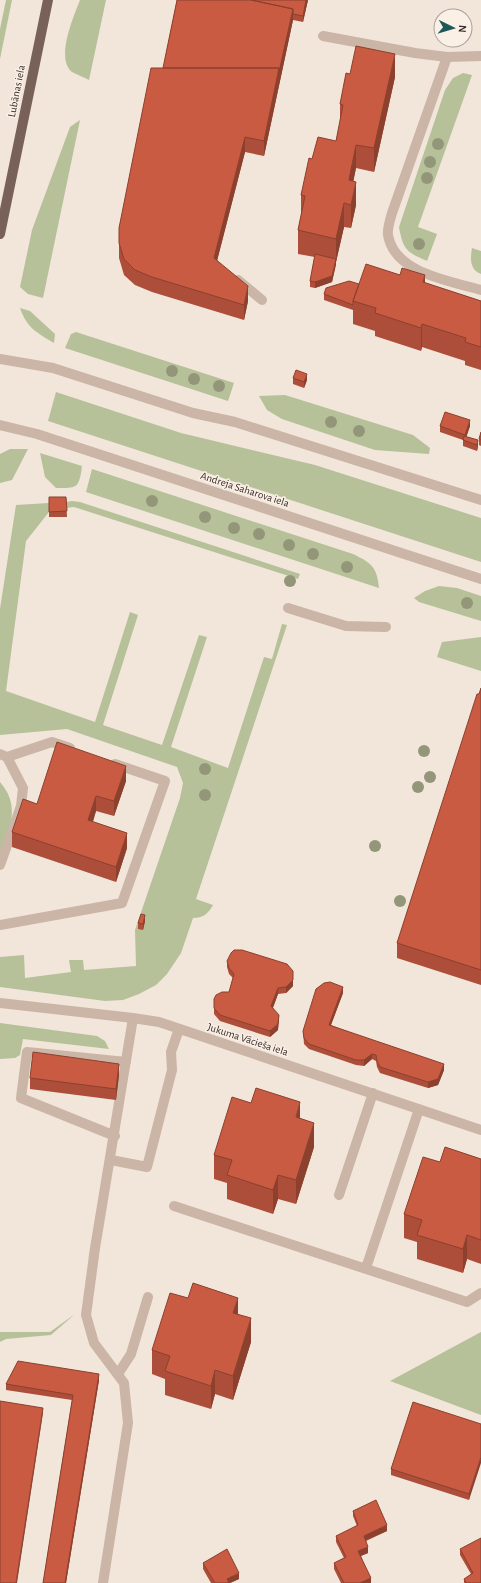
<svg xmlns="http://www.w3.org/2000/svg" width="481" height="1583" viewBox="0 0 481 1583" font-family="'Alegreya Sans',sans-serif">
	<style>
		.green { fill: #b6c19a }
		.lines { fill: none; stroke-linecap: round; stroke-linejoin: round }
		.minor { stroke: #cab5a6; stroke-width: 10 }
		.major { stroke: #786158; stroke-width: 10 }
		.tree { fill: #949679 }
		.wall { fill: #ac4e39 }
		.shaded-wall { fill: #8c402e }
		.building { fill: #c85b42; stroke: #8c402e }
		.labels { text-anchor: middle; stroke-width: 3; stroke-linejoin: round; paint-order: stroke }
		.street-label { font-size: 11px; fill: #362b27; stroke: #faf0e6 }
	</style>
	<rect width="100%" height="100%" fill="#f2e5da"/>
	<!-- green -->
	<path class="green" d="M6,0H12L0,59V29Z
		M80,0H106L89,80C84,77 77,75 72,72C55,58 74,16 80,0Z
		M463,73L472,75L418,227L437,234L427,261C406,252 403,249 399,227L445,90L453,78Z
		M80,120L43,298L28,294L20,287L32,230L70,127Z
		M472,248L481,251V274C470,270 470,259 472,248Z
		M20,308L30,311L55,334L54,343C36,332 27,328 20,308Z
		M76,332L234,383L228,401L65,348L71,334Z
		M56,392L181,433L315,465L481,518V562L48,421Z
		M285,395L413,435L430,448L429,454L375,450L282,419L267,410L259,396Z
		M10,449H28L12,480L0,483V454Z
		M40,453L82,466C79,489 77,488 56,488L45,477Z
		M92,469L353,554C371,563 377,566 379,588L86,492Z
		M72,501L80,502L300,574L298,579L74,507L66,508V502Z
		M49,503V512L26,541L6,691L95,722L130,612L138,615L103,725L162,745L199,635L207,637L171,747L228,768L264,657L272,659L282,624L287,625L196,899L213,905C208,914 203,918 193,918L181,953L167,974L156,985L139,994L123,1000L105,1001L0,987V957L24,955L25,978L71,972L69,960H83L84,970L136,966L135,930L180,798L183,783L177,767L67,729L0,735V609L16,505Z
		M439,586L457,588L481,596V621L419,602L414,598L425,591Z
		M481,637V671L437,657L442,642Z
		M0,782C20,805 11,826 0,851Z
		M0,1023L97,1036L105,1041L109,1049L23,1039L20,1055L15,1058L0,1059Z
		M75,1314L51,1335L6,1339L0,1342V1332H50Z
		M481,1332V1415L390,1381Z"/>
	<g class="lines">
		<!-- minor -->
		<path class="minor" d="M323,36L415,53L447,57L481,56
			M447,57L392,213C390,220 387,229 388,235C394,273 450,281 481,290
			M238,280L262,300
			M0,359L53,368L193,413L235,422L481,500
			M0,425L37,434L481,579
			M288,608L346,626L386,627
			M0,754L7,757L52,742L70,748
			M0,865L21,806L23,788L7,757
			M0,925L122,903L165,781L115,764
			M0,1003L133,1018L159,1022L481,1130
			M115,1136L21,1098L27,1052L126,1062
			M111,1160L147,1167L172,1070L171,1052L179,1029
			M339,1195L373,1093
			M174,1206L467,1302L481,1293
			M366,1268L419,1109
			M118,1374L131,1354L148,1297
			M103,1583L128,1423L124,1383L94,1343L86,1315L95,1248L133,1018"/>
		<!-- major -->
		<path class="major" d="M0,234L48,0"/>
	</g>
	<!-- trees -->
	<g class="tree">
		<circle cx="438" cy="144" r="6"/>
		<circle cx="430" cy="162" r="6"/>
		<circle cx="427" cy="178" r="6"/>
		<circle cx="419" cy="244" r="6"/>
		<circle cx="172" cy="371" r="6"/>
		<circle cx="194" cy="379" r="6"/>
		<circle cx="219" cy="386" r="6"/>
		<circle cx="331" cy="422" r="6"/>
		<circle cx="359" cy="431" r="6"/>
		<circle cx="152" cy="501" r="6"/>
		<circle cx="205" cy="517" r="6"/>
		<circle cx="234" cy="528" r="6"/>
		<circle cx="259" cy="534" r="6"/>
		<circle cx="289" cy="545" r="6"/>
		<circle cx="313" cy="554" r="6"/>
		<circle cx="347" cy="567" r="6"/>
		<circle cx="290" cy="581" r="6"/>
		<circle cx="467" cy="603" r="6"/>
		<circle cx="424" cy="751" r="6"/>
		<circle cx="205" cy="769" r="6"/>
		<circle cx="430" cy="777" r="6"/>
		<circle cx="418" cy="787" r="6"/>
		<circle cx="205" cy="795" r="6"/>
		<circle cx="375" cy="846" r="6"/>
		<circle cx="400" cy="901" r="6"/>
	</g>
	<!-- wall -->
	<path class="wall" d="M177,0H308L303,22L293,20L264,156L245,152L217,260L248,301L244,320L152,292L135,285L124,275L119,258V228L163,68Z
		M350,74L395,77L374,172L356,168L353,181L356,205L351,228L344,227L336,262L332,282L315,288L310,287V281L315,257L298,254V230L301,215V195L312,159L336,141L340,123V104Z
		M425,283L481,301V370L465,365V361L422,347L421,351L375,336V331L353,324V310L324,300V294L359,284Z
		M293,378L307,380L304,388L293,384Z
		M440,426H470L466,437L478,440V446L477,451L463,446V440L440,432Z
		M481,432V446L479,445V439Z
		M49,497H66L67,517H49Z
		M481,688V985L397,958V943Z
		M126,781L114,816L96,811L93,822L127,848L116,882L12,847V832L37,804Z
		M145,921L143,930L138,929V923Z
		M227,961L293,971V986L286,993L278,994L273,1008L279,1020L278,1030L270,1037L220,1021L214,1014V999L229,992L233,978L229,974L227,967Z
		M343,993L331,1025L444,1070L438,1085L428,1088L380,1073L377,1067L376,1061L372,1059L364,1066L356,1065L309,1049L304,1044L303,1031Z
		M119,1075L116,1100L30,1089V1078Z
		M300,1119L314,1147L296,1204L278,1199L273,1214L227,1199V1183L214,1179V1155Z
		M481,1159V1264L467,1259L463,1273L417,1259V1242L404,1238V1214L440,1162Z
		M238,1314L251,1342L233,1400L215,1394L211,1409L165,1395V1379L152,1374V1350Z
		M99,1380L66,1583H43L72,1400L6,1390V1384Z
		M481,1424L469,1500L391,1475V1469Z
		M353,1511L387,1531L366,1541L368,1553L361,1556L371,1583H341L334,1569V1563L344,1558L336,1542V1536L357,1526L353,1516Z
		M460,1549L481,1583H464V1579L471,1574L460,1555Z
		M203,1563L239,1579L230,1583H211L203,1569Z"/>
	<!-- shaded-wall -->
	<path class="shaded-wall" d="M306,0H308L303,22V16Z
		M293,9V20L264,156V141L279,68Z
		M395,54V77L374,172V148Z
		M245,137V152L214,273V258Z
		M356,145V168L349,204V180Z
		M356,182V205L351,228V205Z
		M344,203V227L336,262V239Z
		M336,259V265L332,282L315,288V282Z
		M425,275V298L423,282Z
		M248,286V301L244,320V305Z
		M422,324V347L421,351V328Z
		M307,374V380L304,388V382Z
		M470,420V426L465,441V435Z
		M478,440V446L477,451V445Z
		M126,766V781L114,816V801Z
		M96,796V811L88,835V820Z
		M127,833V848L116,882V867Z
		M145,915V921L143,930V924Z
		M293,980V986L286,993V987Z
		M343,987V993L329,1030V1025Z
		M278,988V994L271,1012V1006Z
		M279,1015L278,1030L270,1037V1031Z
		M372,1054V1059L364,1066V1060Z
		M119,1064V1075L116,1100V1089Z
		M444,1064V1070L438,1085L428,1088V1082Z
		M300,1102V1126L296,1117Z
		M314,1123V1147L296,1204V1180Z
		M278,1175V1199L273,1214V1190Z
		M467,1235V1259L463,1273V1249Z
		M238,1298V1322L233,1313Z
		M251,1318V1342L233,1400V1376Z
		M215,1370V1394L211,1409V1386Z
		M99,1374V1380L66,1583H65Z
		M43,1408V1413L17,1583H16Z
		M481,1457V1463L469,1500V1494Z
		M387,1525V1531L364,1541V1536Z
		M368,1547V1553L358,1557V1551Z
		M239,1573V1579L230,1583H227V1579Z
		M371,1578V1583H360Z"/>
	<!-- building -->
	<path class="building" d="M177,0H251L293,9L279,72V68H163Z
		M251,0H306L303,16L293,14V9Z
		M356,46L395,54L374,148L356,145L349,180L356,182L351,205L344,203L336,239L298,230L305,196L301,195L309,158L312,159L318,137L336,141L343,105L340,104L346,73L350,74Z
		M151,68H279L264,141L245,137L214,258L248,286L244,305L152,277L135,270L124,259L119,243V228Z
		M315,254L336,259L332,276L315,282L310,281Z
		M366,264L400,275L402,268L425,275L423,282L481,301V347L465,342L466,338L422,324L421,328L375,313L376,308L353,301Z
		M349,281L359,284L353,301V305L324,294L326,288Z
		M296,370L307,374L304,382L293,378Z
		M445,412L470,420L465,435L440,426Z
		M481,432V440L479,439Z
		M464,436L478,440L477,445L463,440Z
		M49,497H66L67,511L49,512Z
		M481,688V970L397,943L477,694H479Z
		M57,742L126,766L114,801L96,796L88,820L127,833L116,867L12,832L23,799L37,804Z
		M141,914L145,915L143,924L138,923Z
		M234,950H242L287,964L293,971V980L286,987L278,988L271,1006L279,1015L278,1024L270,1031L220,1015L214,1008V999L216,995L222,992H229L234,974L229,968L227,961L231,953Z
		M330,982L343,987L329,1025L444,1064L438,1079L428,1082L380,1067L377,1061L376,1055L372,1054L364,1060H356L309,1044L304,1038L303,1031L316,989L324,983Z
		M33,1052L119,1064L116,1089L30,1078Z
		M256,1088L300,1102L296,1117L314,1123L296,1180L278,1175L273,1190L227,1175L232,1160L214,1155L232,1097L251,1103Z
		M445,1147L481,1159V1240L467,1235L463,1249L417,1235L422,1220L404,1214L423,1157L440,1162Z
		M193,1283L238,1298L233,1313L251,1318L233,1376L215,1370L211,1386L165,1371L170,1356L152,1350L170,1293L188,1298Z
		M18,1361L99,1374L65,1583H43L73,1395L6,1384Z
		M0,1401L43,1408L16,1583H0Z
		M413,1402L481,1424V1457L469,1494L391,1469Z
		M376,1500L387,1525L364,1536L368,1547L358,1551L371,1578L360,1583H344L334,1563L346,1557L336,1536L358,1525L353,1511Z
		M481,1538V1583H466L464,1579L473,1573L460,1549Z
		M227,1549L239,1573L227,1579L229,1583H215L203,1563Z"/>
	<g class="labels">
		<!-- street labels -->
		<g class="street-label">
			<text transform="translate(16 91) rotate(-79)" y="4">Lubānas iela</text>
			<text transform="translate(245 489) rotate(18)" y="4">Andreja Saharova iela</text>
			<text transform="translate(248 1039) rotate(18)" y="4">Jukuma Vācieša iela</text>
		</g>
	</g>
	<!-- north arrow -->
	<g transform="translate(453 28) rotate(95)"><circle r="19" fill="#faf0e6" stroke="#aca19a"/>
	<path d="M0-3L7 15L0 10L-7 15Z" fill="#1c5858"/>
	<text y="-6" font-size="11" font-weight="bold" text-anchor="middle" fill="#362b27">N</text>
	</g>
</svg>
